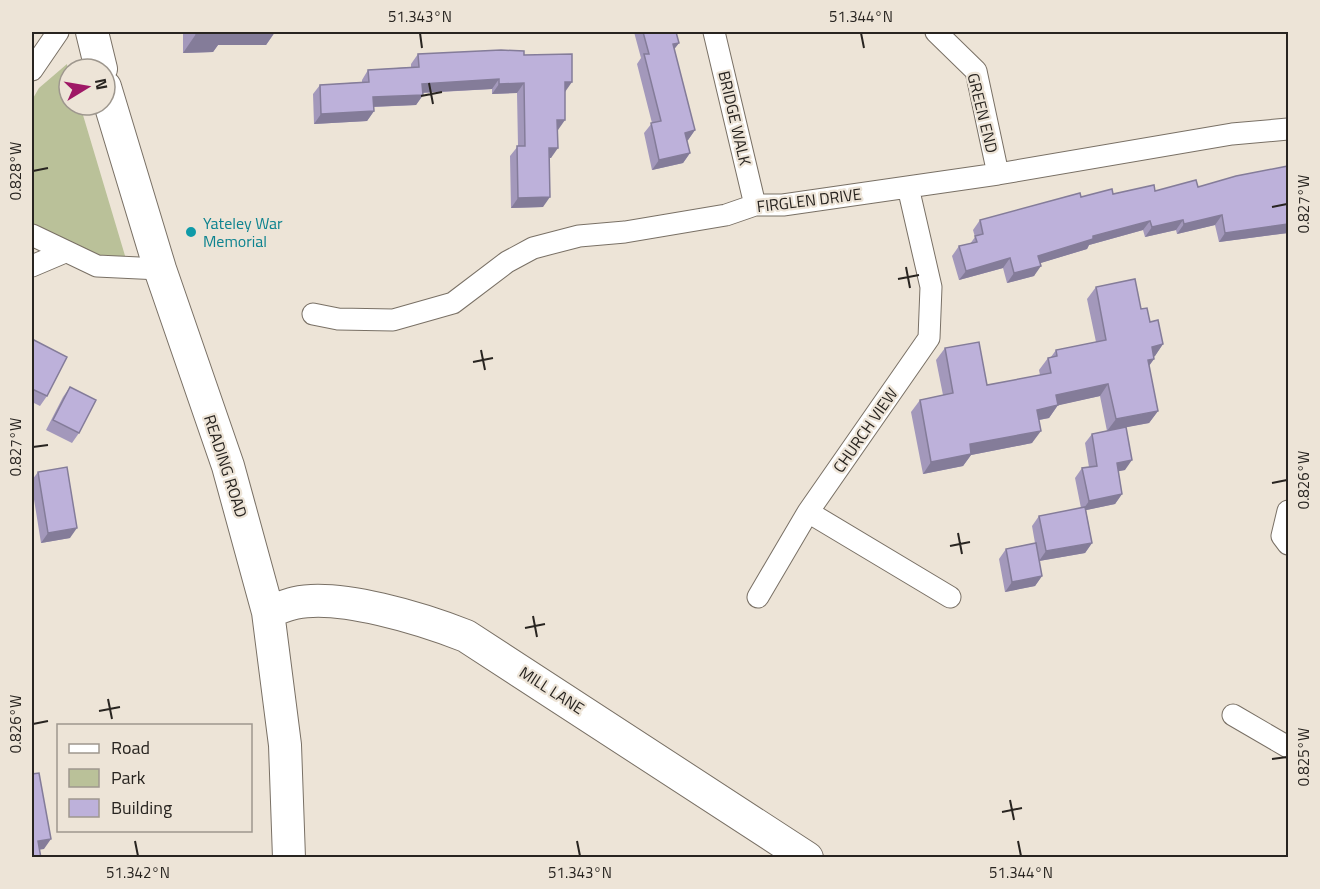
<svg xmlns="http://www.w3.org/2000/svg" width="1320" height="889" viewBox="0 0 1320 889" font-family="'Titillium Web',sans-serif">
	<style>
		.green { fill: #bac199 }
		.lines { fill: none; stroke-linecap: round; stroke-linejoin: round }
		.street-casing { stroke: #797065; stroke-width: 23 }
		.secondary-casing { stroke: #797065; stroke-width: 34 }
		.street { stroke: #fff; stroke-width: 21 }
		.secondary { stroke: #fff; stroke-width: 32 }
		.wall { fill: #a398bb }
		.shaded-wall { fill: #847c99 }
		.building { fill: #bdb1da; stroke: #847c99; stroke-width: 1.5 }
		.ticks { fill: none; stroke: #282420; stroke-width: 2 }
		.culture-dot { fill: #0f9aa8; stroke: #ede4d7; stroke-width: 2 }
		.labels { text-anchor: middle; stroke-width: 4.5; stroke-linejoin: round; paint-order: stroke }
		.street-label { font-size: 16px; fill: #282420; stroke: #ede4d7 }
		.culture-label { font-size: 16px; fill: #0d838f; stroke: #ede4d7; text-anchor: start }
		.neatline { fill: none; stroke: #282420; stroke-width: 2 }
		.ticks-label { font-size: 15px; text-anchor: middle; fill: #282420 }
	</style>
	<rect width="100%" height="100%" fill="#ede4d7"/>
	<!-- green -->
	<path class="green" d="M67,64L69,105H80L126,259L112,261L32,224V100L39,88Z"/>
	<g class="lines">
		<defs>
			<path id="street" d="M714,32L755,205
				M936,32L976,71L998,174
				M32,70L58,32
				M908,187L931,287L929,338L808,512L950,597
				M32,235L97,266L160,269
				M32,266L65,252
				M313,314L338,319L393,320L453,303L507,262L533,248L579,236L625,232L726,215L755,205H783L998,174L1232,134L1288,129
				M1288,511L1282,536L1288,544
				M758,597L808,512
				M1233,715L1288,747"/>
			<path id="secondary" d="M92,32L101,69
				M105,87L160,269L228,466L268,612L285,745L289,858
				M268,612C277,609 286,605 295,603C339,593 423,619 466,636L807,858"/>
		</defs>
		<!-- street casing -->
		<use href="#street" class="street-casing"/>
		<!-- secondary casing -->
		<use href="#secondary" class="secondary-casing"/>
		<!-- street -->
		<use href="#street" class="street"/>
		<!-- secondary -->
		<use href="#secondary" class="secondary"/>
	</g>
	<!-- wall -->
	<path class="wall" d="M183,32H275L266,45H218L213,52L183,53Z
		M634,32H676L679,43L674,49L695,130L688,140L687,141L690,153L683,163L652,170L644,133L652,123L637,64L641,58Z
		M418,54L524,55L565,92L558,130H557L551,158H549L543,207L511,208L510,156L518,146L517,93L492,94V89L423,93V95L416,105L374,107V111L367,121L314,124L313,94L320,85L362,82V80L368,70L411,67V64Z
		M1288,166V233L1219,242L1215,225L1177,234L1176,230L1145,237L1143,230L1089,245L1087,249L1040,263L1034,276L1007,283L1003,268L959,280L952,256L959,246L970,244L975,237L973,230L980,220L1081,197L1198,187Z
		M1096,287L1141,309L1163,344L1154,357V359L1149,366L1158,411L1149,423L1126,427L1125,470L1118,471L1122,494L1115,504L1086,510L1092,543L1085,553L1039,561L1042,576L1035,586L1005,592L999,559L1006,549L1035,543L1032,526L1039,516L1081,508L1075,478L1082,468L1089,467L1085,443L1092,434L1107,431L1100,396L1058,405L1049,418L1039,420L1032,443L971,455L963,466L923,474L911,412L920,400L943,395L936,360L945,348L987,385L1040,375L1039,370L1048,358L1051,357L1056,350L1096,342L1087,299Z
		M32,339L47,396L40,406L32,402Z
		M70,387L79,433L72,443L46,430L63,397Z
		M38,472L70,538L41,543L32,487V480Z"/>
	<!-- shaded-wall -->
	<path class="shaded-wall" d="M223,32H275L266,45H218L213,52L183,53L196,34Z
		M679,43L672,52L673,44Z
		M499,79L492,89L415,93L422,84Z
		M565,82H572L565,92Z
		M524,83L517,93L492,94L499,84Z
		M423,95L416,105L367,107L373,97Z
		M374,111L367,121L314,124L321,114Z
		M557,120H565L558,130H550Z
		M695,130L688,140L678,143L685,133Z
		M549,148H558L551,158H542Z
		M690,153L683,163L652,170L659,160Z
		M550,197L543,207L511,208L518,198Z
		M1222,215L1215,225L1177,234L1184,224Z
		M1183,220L1176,230L1145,237L1152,227Z
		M1150,221L1143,230L1089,245L1087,249L1031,266L1038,256L1093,236Z
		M1288,224V233L1219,242L1225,233Z
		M1010,258L1003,268L959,280L966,271Z
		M1041,266L1034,276L1007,283L1014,273Z
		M1163,344L1155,356L1143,359L1152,347Z
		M1154,359L1145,371L1148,360Z
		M1108,384L1100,396L1051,407L1058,405L1049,418L1028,422L1037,410L1056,395Z
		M1158,411L1149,423L1107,431L1116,419Z
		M1041,431L1032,443L971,455L963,466L923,474L931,462L970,444Z
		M1132,460L1125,470L1110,473L1117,463Z
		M1122,494L1115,504L1082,511L1089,501Z
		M77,528L70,538L41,543L48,533Z
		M1092,543L1085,553L1039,561L1046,551Z
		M1042,576L1035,586L1005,592L1012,582Z
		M51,839L44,849L32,851L38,841Z"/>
	<!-- building -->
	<path class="building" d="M196,32H226V34H196Z
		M643,32H676L679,43L673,44L695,130L685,133L690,153L659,160L651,123L661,121L644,54H649Z
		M501,50L524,51V55L572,54V82H565V120H557L558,148H549L550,197L518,198L517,146H525L524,83L499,84V79L422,84L423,95L373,97L374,111L321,114L320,85L369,82L368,70L419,67L418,54Z
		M1288,166V224L1225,233L1222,215L1184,224L1183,220L1152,227L1150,221L1093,236V239L1038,256L1041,266L1014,273L1010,258L966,271L959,246L977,242L975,236L983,234L980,220L1080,193L1081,197L1112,189L1113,194L1154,185L1155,191L1196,180L1198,187L1236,176Z
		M1135,279L1141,309L1147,308L1150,322L1158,320L1163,344L1152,347L1154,359L1148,360L1158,411L1116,419L1108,384L1056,395L1058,405L1037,410L1041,431L970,444L971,454L931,462L920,400L953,393L945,348L979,342L987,385L1051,373L1048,358L1057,356L1056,350L1106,340L1096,287Z
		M32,339L67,357L47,396L32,389Z
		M70,387L96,400L79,433L53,420Z
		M1126,427L1132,460L1117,463L1122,494L1089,501L1082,468L1097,466L1092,434Z
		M67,467L77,528L48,533L38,472Z
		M1085,507L1092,543L1046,551L1039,516Z
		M1036,543L1042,576L1012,582L1006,549Z
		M39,773L51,839L38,841L41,858H32V774Z"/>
	<!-- ticks -->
	<path class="ticks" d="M420,33L422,48M861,33L864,48M429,83L433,104M421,96L442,92M33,171L48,168M1272,207L1287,204M906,267L910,288M898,279L919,275M481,350L485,370M473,362L493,358M33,447L48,445M1272,483L1287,480M958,533L962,554M950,546L970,542M533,616L537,637M525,628L545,624M108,699L112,719M99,711L120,707M33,724L48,721M1272,759L1287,757M1010,800L1014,820M1002,812L1022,808M135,841L138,856M577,841L580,856M1018,841L1021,856"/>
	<!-- markers -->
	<circle class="culture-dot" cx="191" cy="232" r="6"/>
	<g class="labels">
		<!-- street labels -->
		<g class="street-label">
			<text transform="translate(983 113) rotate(76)" y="6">GREEN END</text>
			<text transform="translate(735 118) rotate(77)" y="6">BRIDGE WALK</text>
			<text transform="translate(809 200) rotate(-7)" y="6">FIRGLEN DRIVE</text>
			<text transform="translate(865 430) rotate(-55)" y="6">CHURCH VIEW</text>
			<text transform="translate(226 466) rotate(72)" y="6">READING ROAD</text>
			<text transform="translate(552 690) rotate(33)" y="6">MILL LANE</text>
		</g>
		<!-- culture labels -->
		<g class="culture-label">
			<text x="203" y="229">Yateley War<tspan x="203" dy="18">Memorial</tspan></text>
		</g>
	</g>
	<!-- border -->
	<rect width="1320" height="889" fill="none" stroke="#ede4d7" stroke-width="66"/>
	<!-- legend -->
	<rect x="57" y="724" width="195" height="108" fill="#ede4d7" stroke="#9e978e" stroke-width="1.5"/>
	<rect x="69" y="744" width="30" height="9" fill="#ffffff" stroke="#9e978e" stroke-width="1.5"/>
	<text x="111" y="754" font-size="18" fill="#282420">Road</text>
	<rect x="69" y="769" width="30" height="18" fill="#bac199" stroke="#9e978e" stroke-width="1.5"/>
	<text x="111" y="784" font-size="18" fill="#282420">Park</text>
	<rect x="69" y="799" width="30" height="18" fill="#bdb1da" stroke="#9e978e" stroke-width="1.5"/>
	<text x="111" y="814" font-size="18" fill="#282420">Building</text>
	<!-- north arrow -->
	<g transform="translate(87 87) rotate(79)"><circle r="28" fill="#ede4d7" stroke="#9e978e" stroke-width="1.5"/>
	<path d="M0-4.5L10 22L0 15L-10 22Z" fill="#9f1866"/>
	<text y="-9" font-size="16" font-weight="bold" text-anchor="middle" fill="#282420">N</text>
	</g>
	<rect x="33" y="33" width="1254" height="823" class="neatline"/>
	<g class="ticks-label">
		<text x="420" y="22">51.343°N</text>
		<text x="861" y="22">51.344°N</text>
		<text transform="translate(16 171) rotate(-90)" y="5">0.828°W</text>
		<text transform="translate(1304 204) rotate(-90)" y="5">0.827°W</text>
		<text transform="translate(16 447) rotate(-90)" y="5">0.827°W</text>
		<text transform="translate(1304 480) rotate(-90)" y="5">0.826°W</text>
		<text transform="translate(16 724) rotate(-90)" y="5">0.826°W</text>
		<text transform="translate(1304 757) rotate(-90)" y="5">0.825°W</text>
		<text x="138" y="878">51.342°N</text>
		<text x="580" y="878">51.343°N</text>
		<text x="1021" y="878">51.344°N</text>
	</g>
</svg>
